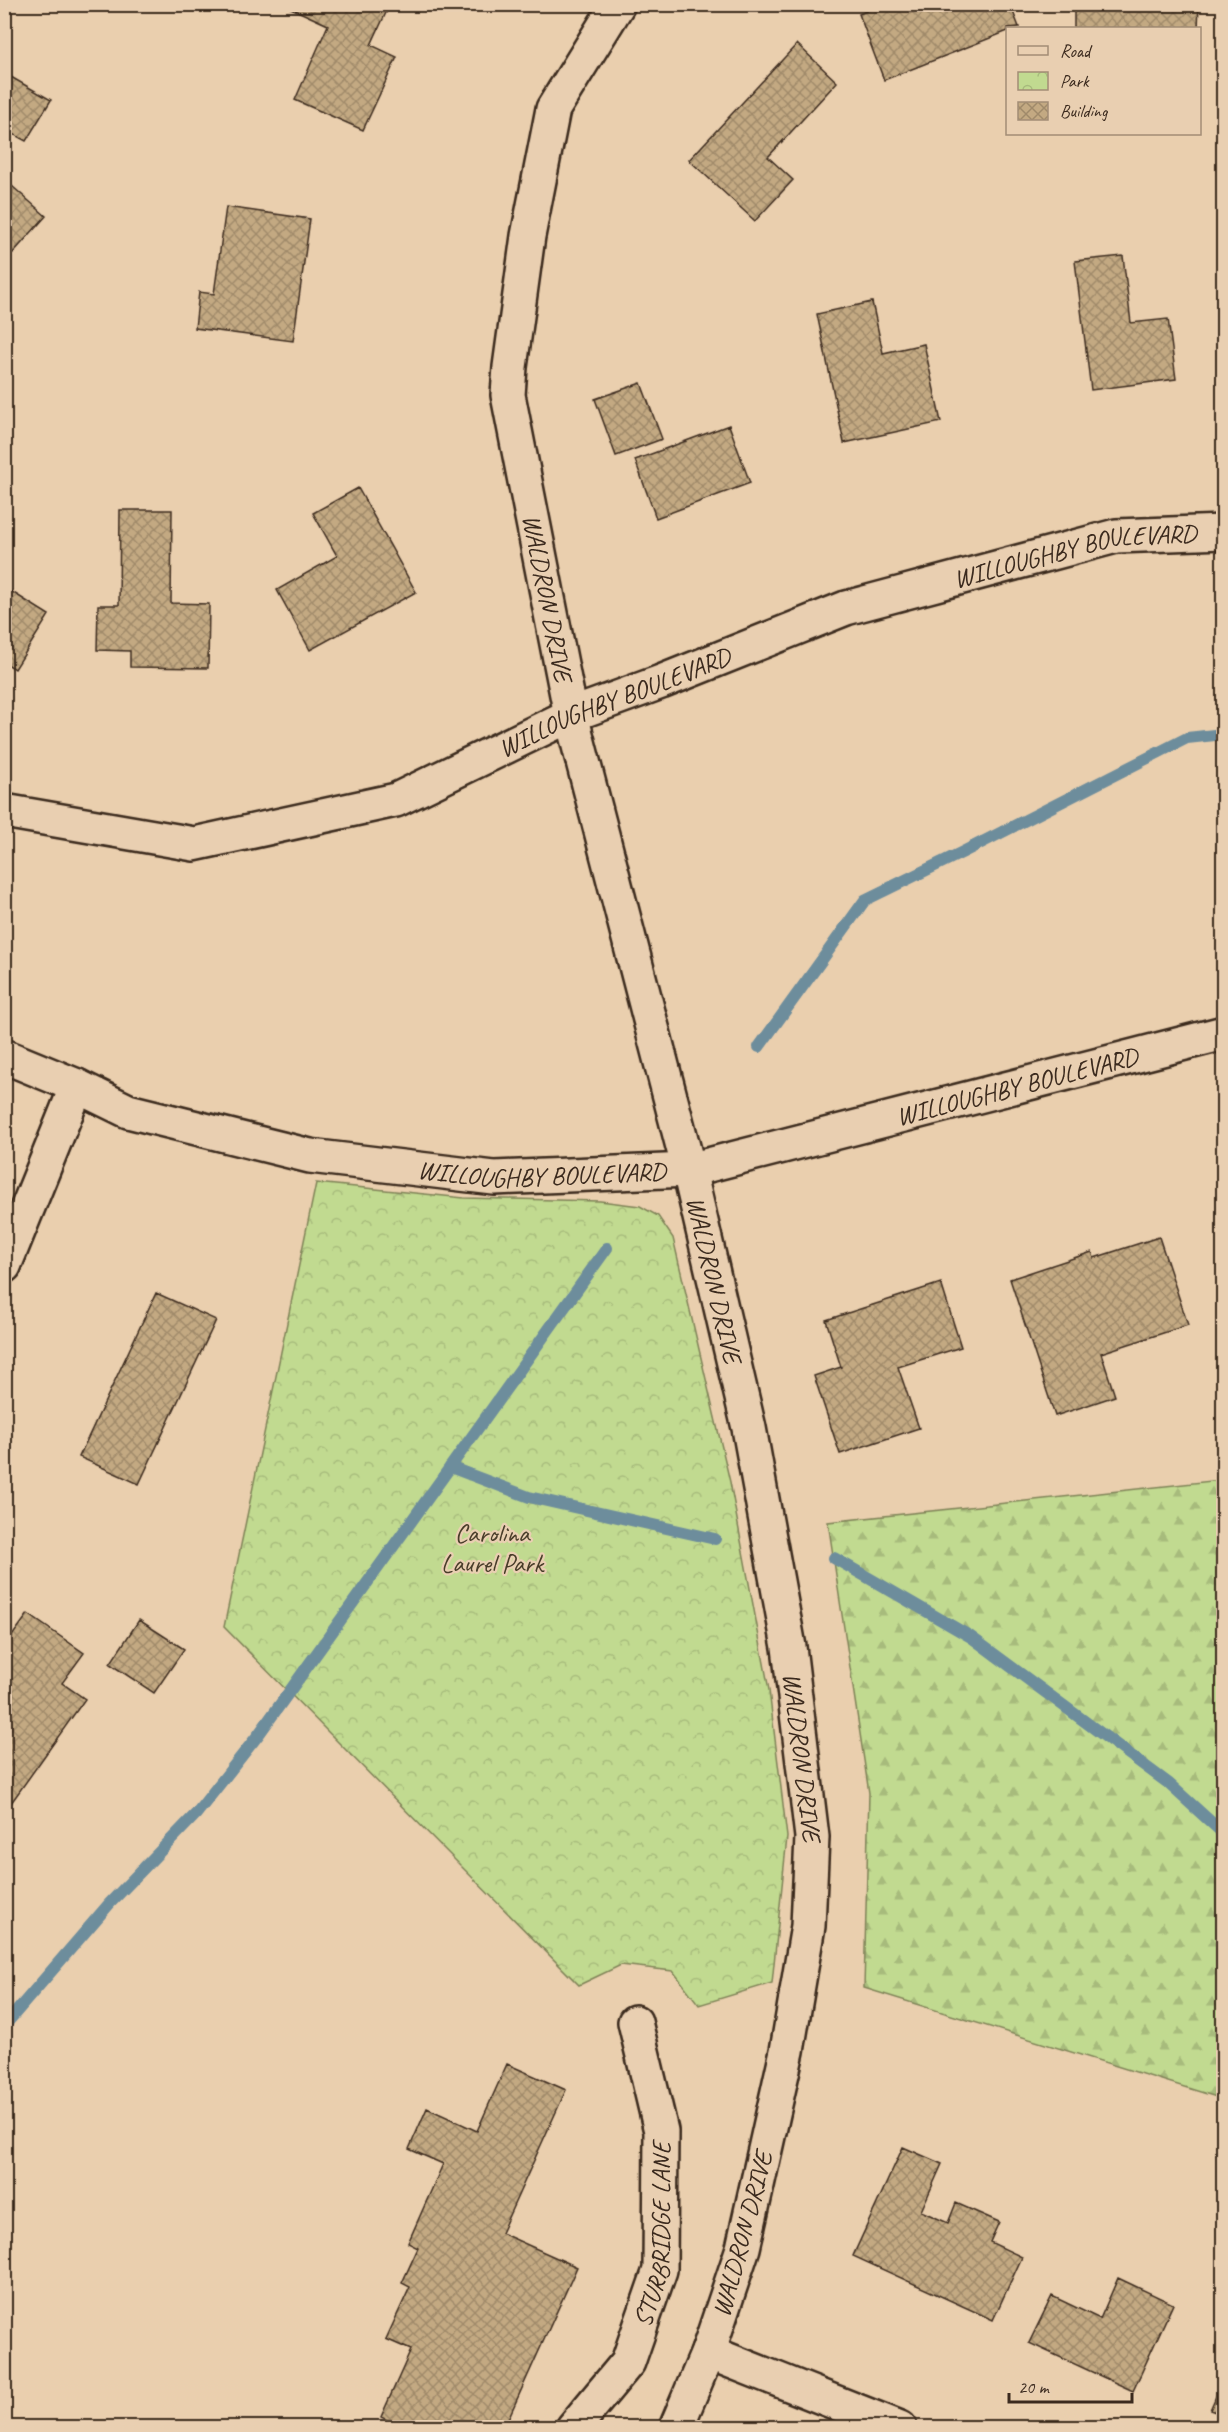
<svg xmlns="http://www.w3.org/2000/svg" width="1228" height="2432" viewBox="0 0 1228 2432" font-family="Caveat,sans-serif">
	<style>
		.forest { fill: url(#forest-firs); stroke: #7e8257; stroke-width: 1.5 }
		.park { fill: url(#park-crowns); stroke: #7e8257; stroke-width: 1.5 }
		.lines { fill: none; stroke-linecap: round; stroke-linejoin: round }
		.stream { stroke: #6d8d9c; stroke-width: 12 }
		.building { fill: url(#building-cross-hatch); stroke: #3b2a1e; stroke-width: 1.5 }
		.minor-casing { stroke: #3b2a1e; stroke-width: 38 }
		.minor { stroke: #e9cfb1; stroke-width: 33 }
		.labels { text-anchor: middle; stroke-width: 4.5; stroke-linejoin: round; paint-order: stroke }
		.street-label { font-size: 26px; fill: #3b2a1e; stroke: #e9cfb1 }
		.park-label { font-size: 26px; fill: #483c29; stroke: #e9cfb1 }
	</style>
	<defs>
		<pattern id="forest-firs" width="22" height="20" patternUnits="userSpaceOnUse" patternTransform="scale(1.5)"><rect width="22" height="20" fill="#c1da90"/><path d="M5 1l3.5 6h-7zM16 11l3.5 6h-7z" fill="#a7bb7c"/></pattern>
		<pattern id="park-crowns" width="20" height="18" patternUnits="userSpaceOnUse" patternTransform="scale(1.5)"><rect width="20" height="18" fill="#c1da90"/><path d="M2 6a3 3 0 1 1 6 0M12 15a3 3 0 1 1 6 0" fill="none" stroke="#a7bb7c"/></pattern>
		<pattern id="building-cross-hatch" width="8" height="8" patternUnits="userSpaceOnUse" patternTransform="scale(1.5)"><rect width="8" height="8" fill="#c3a982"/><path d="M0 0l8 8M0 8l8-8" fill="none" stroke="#a08a6a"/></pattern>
	</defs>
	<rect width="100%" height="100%" fill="#eacfae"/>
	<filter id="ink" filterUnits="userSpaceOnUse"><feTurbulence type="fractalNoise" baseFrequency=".0167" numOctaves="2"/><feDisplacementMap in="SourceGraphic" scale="12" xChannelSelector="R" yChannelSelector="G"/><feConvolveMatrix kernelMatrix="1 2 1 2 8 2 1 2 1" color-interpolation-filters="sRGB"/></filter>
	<g filter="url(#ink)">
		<!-- forest -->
		<path class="forest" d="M1221,1480L1224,1485L1223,2099L864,1988L869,1793L828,1522Z"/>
		<!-- park -->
		<path class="park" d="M316,1183L464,1198L600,1201L640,1206L658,1216L673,1238L730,1482L769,1690L787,1837L772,1983L699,2005L673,1971L621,1965L579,1985L224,1627Z"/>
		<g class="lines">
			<!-- stream -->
			<path class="stream" d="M759,1047L865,900L963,852L1187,738L1224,734
				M450,1467L529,1497L715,1539
				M834,1558L971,1637L1168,1783L1224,1834
				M4,2026L110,1903L196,1814L259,1734L607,1248"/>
		</g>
		<!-- building -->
		<path class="building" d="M282,4H390L371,45L397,57L363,130L295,100L328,25Z
			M883,4H1010L1019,27L1008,28V31L884,80L859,14Z
			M1074,4H1199L1198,28H1074Z
			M797,44L837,82L768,157L793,180L755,221L689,160Z
			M4,73L51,100L26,141L4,129Z
			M4,179L46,216L13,253L4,245Z
			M226,207L310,219L293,341L195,328L199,292L214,294Z
			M1123,256L1131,323L1168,319L1176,379L1091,390L1075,261Z
			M872,302L883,353L924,344L941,422L844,443L817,314Z
			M641,383L662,439L616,456L595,399Z
			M729,425L750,483L656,518L635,460Z
			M358,488L416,592L310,650L277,590L337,556L313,513Z
			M120,510H172L171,603L209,604L208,668L130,667V651L97,650L98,605H119Z
			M4,587L49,615L15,669L4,662Z
			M1159,1237L1188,1325L1101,1353L1115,1396L1055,1416L1010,1279L1092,1252L1094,1258Z
			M941,1283L961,1347L898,1367L919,1428L840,1454L814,1376L841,1367L826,1320Z
			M156,1293L216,1320L139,1484L79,1457Z
			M28,1614L84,1653L62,1683L85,1699L4,1813V1647Z
			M139,1620L184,1649L154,1693L110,1664Z
			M507,2064L566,2090L501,2233L577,2267L504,2428H403L381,2417L411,2350L386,2339L410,2287L402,2283L418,2248L408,2243L443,2164L409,2149L427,2108L477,2131Z
			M903,2147L942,2164L921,2211L948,2223L956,2203L999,2222L990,2242L1022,2257L993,2320L853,2256Z
			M1118,2278L1173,2304L1133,2391L1029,2343L1052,2296L1100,2319Z
			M1224,2378V2415L1210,2410Z"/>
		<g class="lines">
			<defs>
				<g id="minor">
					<path id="s1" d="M618,4L553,109L528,236L510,367L508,395L571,715L689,1170L749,1428L789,1647L812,1837L808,1926L787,2051L743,2248L708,2352L676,2428"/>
					<path id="s2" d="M4,811L194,844L396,800L571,715L661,682L846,608L1116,536L1224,532"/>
					<path id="s3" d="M4,1056L77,1086L128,1111L310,1156L494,1178L689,1170L1224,1033"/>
					<path d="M4,1266L77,1086"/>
					<path d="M708,2352L900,2428"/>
					<path id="s4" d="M573,2428L628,2362L660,2270L661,2131L635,2022"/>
				</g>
			</defs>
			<!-- minor casing -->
			<use href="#minor" class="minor-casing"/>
			<!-- minor -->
			<use href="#minor" class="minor"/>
		</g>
	</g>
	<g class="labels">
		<!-- street labels -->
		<g class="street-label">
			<text dy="9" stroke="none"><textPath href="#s2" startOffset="1125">WILLOUGHBY BOULEVARD</textPath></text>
			<text dy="9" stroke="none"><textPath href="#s1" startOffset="620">WALDRON DRIVE</textPath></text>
			<text dy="9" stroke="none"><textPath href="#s2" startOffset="639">WILLOUGHBY BOULEVARD</textPath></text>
			<text dy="9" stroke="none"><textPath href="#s3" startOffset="1042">WILLOUGHBY BOULEVARD</textPath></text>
			<text dy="9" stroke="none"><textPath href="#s3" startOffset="556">WILLOUGHBY BOULEVARD</textPath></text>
			<text dy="9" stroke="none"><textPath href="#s1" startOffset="1322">WALDRON DRIVE</textPath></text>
			<text dy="9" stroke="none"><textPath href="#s1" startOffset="1808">WALDRON DRIVE</textPath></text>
			<text dy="9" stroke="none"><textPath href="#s4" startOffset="218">STURBRIDGE LANE</textPath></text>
			<text transform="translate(742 2234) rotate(-75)" y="9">WALDRON DRIVE</text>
		</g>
		<!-- park labels -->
		<g class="park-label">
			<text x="492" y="1542">Carolina<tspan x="492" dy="30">Laurel Park</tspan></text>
		</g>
	</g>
	<!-- margin -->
	<rect width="1228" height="2432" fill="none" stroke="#e9cfb1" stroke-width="24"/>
	<rect x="12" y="12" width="1204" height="2408" fill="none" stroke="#3b2a1e" stroke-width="2" filter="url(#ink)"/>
	<!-- legend -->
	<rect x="1006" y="27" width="195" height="108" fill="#e9cfb1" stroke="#a38d76" stroke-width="1.5"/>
	<rect x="1018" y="46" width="30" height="9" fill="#e9cfb1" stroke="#a38d76" stroke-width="1.5"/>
	<text x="1060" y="57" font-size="18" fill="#3b2a1e">Road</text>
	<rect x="1018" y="72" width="30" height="18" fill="url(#park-crowns)" stroke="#a38d76" stroke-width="1.5"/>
	<text x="1060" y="87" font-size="18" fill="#3b2a1e">Park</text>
	<rect x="1018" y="102" width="30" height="18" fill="url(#building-cross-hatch)" stroke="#a38d76" stroke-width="1.5"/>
	<text x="1060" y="117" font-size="18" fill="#3b2a1e">Building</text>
	<!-- scale -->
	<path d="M1009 2393v9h123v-9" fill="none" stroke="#3b2a1e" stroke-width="3"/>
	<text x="1018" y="2393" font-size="18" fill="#3b2a1e" stroke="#e9cfb1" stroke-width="4.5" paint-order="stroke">20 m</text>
</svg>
